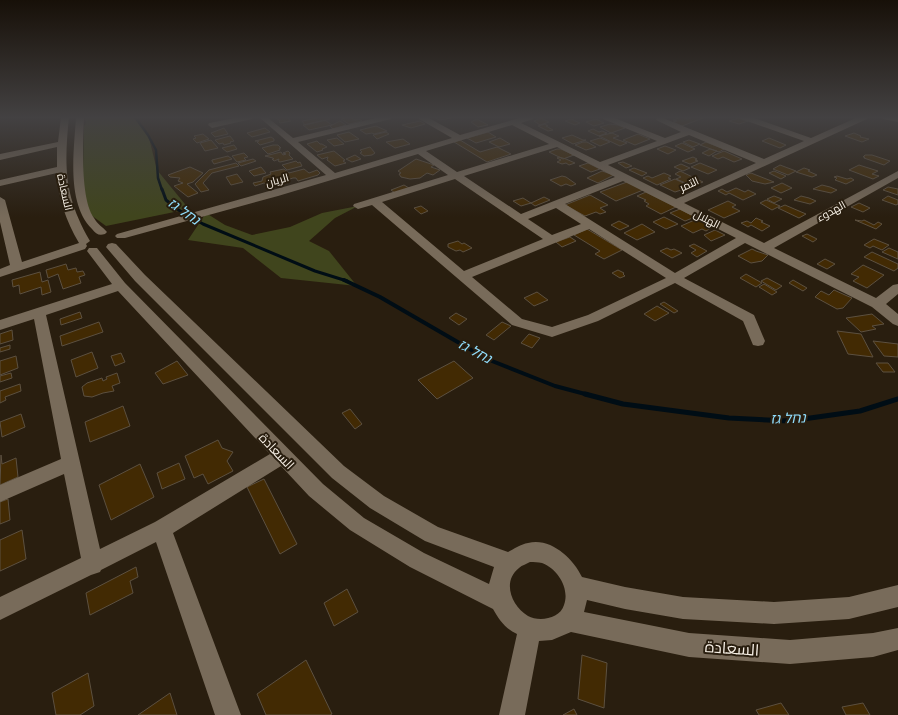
<svg xmlns="http://www.w3.org/2000/svg" width="898" height="715" viewBox="0 0 898 715" font-family="'Noto Sans',Cairo,'Noto Sans Hebrew',sans-serif">
	<style>
		.green { fill: #40451d }
		.lines { fill: none; stroke-linecap: round; stroke-linejoin: round }
		.stream-far3 { stroke: #000d15; stroke-width: 2.5 }
		.stream-far2 { stroke: #000d15; stroke-width: 3 }
		.stream-far1 { stroke: #000d15; stroke-width: 4 }
		.stream { stroke: #000d15; stroke-width: 5 }
		.building { fill: #422a03; stroke: #5c5040 }
		.minor { fill: #786b5a; fill-rule: evenodd }
		.labels { text-anchor: middle; stroke-width: 4; stroke-linejoin: round; paint-order: stroke }
		.far-street-label { font-size: 11px; fill: #f8f1e7; stroke: #291e0f }
		.street-label { font-size: 13px; fill: #f8f1e7; stroke: #291e0f }
		.water-label { font-size: 14px; font-style: italic; fill: #90dcfb; stroke: #291e0f }
		.near-street-label { font-size: 16px; fill: #f8f1e7; stroke: #291e0f }
	</style>
	<rect width="100%" height="100%" fill="#291e0f"/>
	<!-- green -->
	<path class="green" d="M85,117H134L148,134L157,170L189,209L106,226L84,210L83,172L84,126L86,123Z
		M358,206L335,218L309,241L329,251L357,286L281,278L243,248L188,240L206,213L225,225L252,235L290,227L322,213Z"/>
	<g class="lines">
		<!-- stream-far3 -->
		<path class="stream-far3" d="M135,117L148,135L156,150L158,178L162,190"/>
		<!-- stream-far2 -->
		<path class="stream-far2" d="M162,189L166,200L177,209L203,224L315,271L347,281"/>
		<!-- stream-far1 -->
		<path class="stream-far1" d="M344,280L380,297L487,359L555,386L589,395"/>
		<!-- stream -->
		<path class="stream" d="M585,394L623,404L729,418L789,421L860,411L898,399"/>
	</g>
	<!-- building -->
	<path class="building" d="M275,117H287L291,121L280,123L279,121H280Z
		M322,117H327L330,119L305,125L302,121Z
		M350,117L355,120L359,119L362,121L349,124L341,119Z
		M434,117H458L439,120Z
		M682,117L688,119L691,118L684,117L703,118L682,126L673,122L677,121L673,120Z
		M541,118L549,122L540,125L534,121Z
		M738,118L748,121L739,124L729,121Z
		M477,119L488,125L478,127L471,122Z
		M571,119L580,123L575,125L565,121Z
		M596,119L604,123L594,126L586,122Z
		M325,120L332,125L309,130L303,125Z
		M340,121L346,125L333,129L330,126Z
		M420,121L425,124L411,128L402,125Z
		M545,124L548,126H546L553,130L548,131L538,126Z
		M610,124L618,125L625,128L611,133L600,127Z
		M376,126L387,131L374,134L372,133L366,134L360,130Z
		M224,128L228,134L215,137L211,133Z
		M265,128L270,132L252,137L247,133Z
		M593,129L599,132L602,131L607,133L599,136L588,131Z
		M349,132L359,139L345,142L337,135Z
		M386,132L389,134L377,139L373,135Z
		M488,132L496,137L476,143L467,138Z
		M612,133L619,136L613,138L627,143L620,146L599,136Z
		M854,133L861,136L860,137L869,139L862,142L845,136Z
		M203,134L209,139L197,143L193,139L196,138L194,136Z
		M638,134L650,139L635,145L623,140Z
		M572,135L583,140H586L573,144L562,138Z
		M230,136L234,141L230,142L231,143L224,145L223,143L219,144L215,140Z
		M271,137L274,139V141L260,145L257,142L259,141H255Z
		M337,138L344,144L334,146L327,140Z
		M500,138L510,144L499,147L489,142Z
		M600,138L610,142L600,146L590,141Z
		M769,138L786,145L780,148L762,141Z
		M403,139L410,144L395,148L386,142Z
		M211,140L218,148L205,151L200,143Z
		M460,140L480,152L497,147L511,154L487,162L454,142Z
		M689,140L700,144L693,147L683,142Z
		M317,141L320,144H322L327,147L322,149L323,150L317,152L307,144Z
		M583,142H587L596,147L586,150L575,145Z
		M706,142L724,149L719,152L700,145Z
		M682,143L695,149L688,152L675,146Z
		M234,145L237,149L227,152L222,148Z
		M273,145H278L281,148H279L280,150L268,154L262,148Z
		M665,146L676,150L668,154L657,149Z
		M370,147L375,153L372,155L364,156L360,153L362,152L360,150Z
		M557,149H561L574,155L563,159L549,152Z
		M710,149L717,151L709,156L702,153Z
		M288,151L290,153L289,155L293,159L280,162L278,161L279,159L274,161L272,159H274L273,158L265,156L281,152L283,155L286,154L283,153Z
		M334,151L345,160L343,161L346,163L335,166L327,160L328,157L322,159L317,155Z
		M724,151L742,159L734,162L723,157L718,159L712,156Z
		M244,153L248,157L244,158L246,160L237,162L232,156Z
		M355,155L361,159L352,162L346,159Z
		M865,155H872L890,161L884,165L864,158L865,157H863Z
		M228,156L232,159L214,164L212,161V160Z
		M559,157L566,159L575,163L569,165L566,163L562,164L557,162L561,160L557,158Z
		M693,157L697,159L695,160L698,161L690,164L682,161Z
		M253,159L256,161L241,166L238,163Z
		M416,159L434,165L431,167L440,170L433,175L427,173L420,178L410,179L401,177L399,174L401,173L398,171Z
		M296,161L298,163L300,162L302,166L287,170L282,165Z
		M623,162L632,166L626,168L618,163Z
		M236,163L239,166L212,173L203,183L209,190L201,192L195,184L209,170Z
		M588,163L600,169L591,172L579,166Z
		M700,163L717,170L708,174L691,167Z
		M681,164L690,168L683,171L674,167Z
		M780,165L796,171L788,175L773,169Z
		M859,165L878,171L872,174L879,176L873,179L849,170Z
		M190,167L203,173L193,182L187,184L198,193L188,197L174,186L183,183L178,181L180,178L170,177L168,175Z
		M261,167L266,173L254,176L249,171Z
		M634,168L647,173L642,176L629,170Z
		M804,168L810,170L808,171L817,175L812,177L796,172Z
		M284,169L289,173L304,169L309,173L317,170L320,173L318,175L298,181L296,178H293L275,184H266L264,183L255,186L253,183L262,181L263,177L271,174L270,172Z
		M602,171L614,175L598,183L587,178Z
		M680,171L703,182L693,186L676,179L681,177L675,174Z
		M774,171L786,176L781,179L769,173Z
		M664,173L671,176L668,178L671,179L657,185L643,178L648,176L652,178Z
		M751,173L774,182L765,184L752,181L746,175Z
		M237,174L243,182L231,185L226,177Z
		M562,176L566,177L576,184L571,186L566,184L561,186L550,180Z
		M837,176L847,179L851,178L854,180L846,184L835,180L837,178L834,177Z
		M675,179L692,187L684,191L681,190L675,192L660,185Z
		M627,182L643,190L616,201L600,192Z
		M782,183L792,188L781,193L771,188Z
		M404,185L409,188L395,193L391,190Z
		M822,185L830,187L837,190L831,193L813,189Z
		M888,187L898,189V195L883,190Z
		M736,188L745,192L748,190L756,194L743,200L729,193L726,195L718,191L722,189L727,192Z
		M646,192L676,207L661,214L646,206L649,204L644,201L646,200L637,196Z
		M590,195L608,205L600,208L606,212L600,214L596,212L585,216L565,205Z
		M774,196L782,199L774,203L767,199Z
		M801,196L809,198L816,201L810,204L794,200Z
		M888,196L898,200V204L896,205L882,200Z
		M544,197L550,200L535,206L531,203Z
		M523,198L531,203L521,206L513,201Z
		M766,200L780,206L772,210L760,203Z
		M728,201L736,205L732,207L740,211L724,218L708,210Z
		M859,203L870,208L863,212L851,207Z
		M785,205L806,214L799,218L778,208Z
		M421,206L428,211L421,214L414,208Z
		M680,209L695,217L685,221L670,213Z
		M664,217L678,224L666,229L653,222Z
		M699,218L712,225L708,227L711,228L706,231L702,229L693,233L681,226Z
		M756,218L763,221L761,222L770,226L762,231L751,225L748,227L741,223L747,221L751,223Z
		M855,220L862,221L864,220L874,225L878,222L882,224L876,229Z
		M619,221L629,226L620,230L611,225Z
		M642,224L655,232L637,240L624,233Z
		M587,229L622,250L604,259L595,254L600,251L574,235Z
		M715,230L725,235L711,241L704,235Z
		M807,234L817,239L813,242L802,236Z
		M570,237L576,241L562,247L556,242Z
		M874,239L889,245L882,250L873,246L870,248L864,245Z
		M458,241L462,244L464,243L472,248L463,252L460,250L456,251L448,247V244Z
		M694,244L707,251L697,257L691,253L696,250L689,246Z
		M667,248L671,250L674,249L682,253L672,258L660,251Z
		M889,248L898,252V259L882,252Z
		M752,249L756,251L768,255L762,261L751,263L738,256Z
		M872,252L898,264V268L894,271L864,257Z
		M825,259L835,264L827,269L817,264Z
		M66,264L68,270L76,268L77,272L83,271L85,275L79,277L81,283L63,289L58,274L48,278L46,270Z
		M863,265L884,275L867,288L853,281L859,277L851,274Z
		M618,270L624,273L623,274L625,276L620,278L612,273Z
		M40,272L42,282L48,280L51,292L42,295L41,287L20,294L19,285L13,287L12,280Z
		M746,274L762,283L756,287L740,278Z
		M767,278L782,286L776,290L761,281Z
		M793,280L807,288L803,291L789,283Z
		M764,284L777,292L772,295L759,287Z
		M834,290L845,295L852,298L843,308L837,309L815,297L821,291L829,295Z
		M537,292L548,300L534,306L524,298Z
		M664,302L678,311L674,313L660,304Z
		M657,306L669,313L655,321L644,314Z
		M80,312L82,318L61,325L60,319Z
		M456,313L467,319L459,325L449,318Z
		M872,314L884,324L872,326L876,329L861,332L846,318Z
		M99,322L103,332L62,346L60,336Z
		M502,322L511,326L494,340L486,335Z
		M12,330L13,340L0,344V334Z
		M837,331L861,334L873,357L848,354Z
		M529,334L540,338L532,348L521,343Z
		M873,341L898,344V357L884,356Z
		M10,345V349L0,352V348Z
		M92,352L98,368L76,377L71,360Z
		M121,353L125,362L115,366L111,356Z
		M16,356L18,368L0,375V361Z
		M177,361L188,375L163,384L155,373Z
		M454,361L473,378L437,399L418,380Z
		M876,363H888L895,372H883Z
		M11,373L12,378L0,382V376Z
		M117,373L120,383L112,386L114,391L103,393L92,397L84,396L82,387L87,383L102,378L103,381L107,379L106,377Z
		M20,384L21,391L5,397L6,400L0,403V391Z
		M123,406L130,426L90,442L85,422Z
		M350,409L362,424L355,429L342,413Z
		M21,414L25,427L2,437L0,422Z
		M218,440L222,448L233,452L227,461L233,471L208,484L203,474L194,478L185,456Z
		M1,455L2,464L16,458L18,477L0,485Z
		M179,463L185,479L162,489L157,473Z
		M140,464L154,497L111,520L99,485Z
		M264,479L297,544L280,554L247,487Z
		M8,499L10,520L0,524V502Z
		M22,530L26,559L0,571V540Z
		M136,567L138,577L130,581L133,593L90,615L86,593Z
		M347,589L358,612L334,626L324,603Z
		M582,655L607,663L604,708L578,699Z
		M306,660L332,714L330,715H266L257,694Z
		M88,673L94,706L80,715H56L52,693Z
		M170,693L177,715H138Z
		M781,703L789,715H759L756,710Z
		M863,703L870,715H846L842,707Z
		M574,709L577,715H563Z"/>
	<g class="lines">
		<!-- minor -->
		<path class="minor" d="M61,117H69C64,167 64,196 90,241L86,244L87,246L85,249L0,277V269L10,265L0,222V197L5,200L22,262L79,243C66,221 58,198 57,173L0,186V180L57,167V147L0,160V154L58,142Z
			M76,117H84C83,141 80,199 94,218C97,224 103,227 107,232L105,234C99,236 96,234 92,229C66,203 74,151 76,117Z
			M240,117H253L252,119L212,128L208,125L209,123Z
			M259,117H267L293,138L380,117H392L391,119L298,142L335,173L452,138L419,119L418,117H427L460,135L523,117H534L533,119L521,123L600,162L657,141L603,119L602,117H612L665,138L681,132L656,120L657,118H663L764,159L804,141L741,119L740,117H751L811,138L858,117H868L867,119L684,203L764,243L898,171V178L774,248L876,298L893,285L898,284V294L886,304L898,314V326L893,324L872,307L745,243L684,278L754,315L765,341L763,345L758,346L753,345L743,321L675,283L598,321L552,337L512,325L372,205L358,209L353,206L354,204L448,175L418,154L278,196L125,238H117L115,236L117,234L326,175ZM512,125L549,144L457,172L426,151ZM689,135L756,163L676,199L608,165ZM557,147L615,177L521,214L464,176ZM455,179L543,239L464,271L382,202ZM623,181L736,238L675,273L565,204ZM556,208L581,224L552,235L528,219ZM589,229L666,278L588,315L552,327L522,319L472,277Z
			M882,117L898,118V122L883,119Z
			M112,243L116,244L145,275L344,466L384,496L438,527L508,552C514,549 521,544 528,543C550,537 573,558 582,577L625,587L683,597L774,602L849,597L898,585V607L849,619L774,624L683,619L625,609L587,600L584,612L689,633L790,640L873,633L898,628V650L873,657L790,664L689,657L571,632L552,640L539,641L525,715H499L517,634C506,629 499,620 493,609L410,567L350,530L309,496L281,466L173,533L241,715H215L156,542L101,570L100,572L91,575L0,620V597L81,558L64,474L0,502V485L61,459L34,319L0,330V320L112,284L87,251L89,248H97L125,283L323,484L364,518L424,553L489,584L494,567L425,541L370,508L332,478L135,281L106,247L108,244ZM118,291L270,454L155,522L100,549L46,315ZM530,562C534,562 538,562 542,563C558,569 570,589 564,605C560,619 539,622 528,616C511,606 502,581 519,568C522,565 527,564 530,562Z"/>
	</g>
	<!-- sky -->
	<linearGradient id="sky" x2="0" y2="1"><stop stop-color="#171008"/><stop offset="0.54" stop-color="#434142"/><stop offset="1" stop-color="#434142" stop-opacity="0"/></linearGradient>
	<rect width="898" height="217" fill="url(#sky)"/>
	<g class="labels">
		<!-- far-street labels -->
		<g class="far-street-label">
			<text transform="translate(277 180) rotate(-16)" y="4">الريان</text>
			<text transform="translate(689 184) rotate(-25)" y="4">التمر</text>
			<text transform="translate(65 192) rotate(77)" y="4">السعادة</text>
			<text transform="translate(831 211) rotate(-29)" y="4">الهدوء</text>
			<text transform="translate(707 219) rotate(27)" y="4">الهلال</text>
		</g>
		<!-- street labels -->
		<g class="street-label">
			<text transform="translate(277 451) rotate(46)" y="5">السعادة</text>
		</g>
		<!-- water labels -->
		<g class="water-label">
			<text transform="translate(184 211) rotate(35)" y="5">נחל גז</text>
			<text transform="translate(475 351) rotate(28)" y="5">נחל גז</text>
			<text transform="translate(788 418) rotate(-2)" y="5">נחל גז</text>
		</g>
		<!-- near-street labels -->
		<g class="near-street-label">
			<text transform="translate(732 648) rotate(4)" y="6">السعادة</text>
		</g>
	</g>
</svg>
